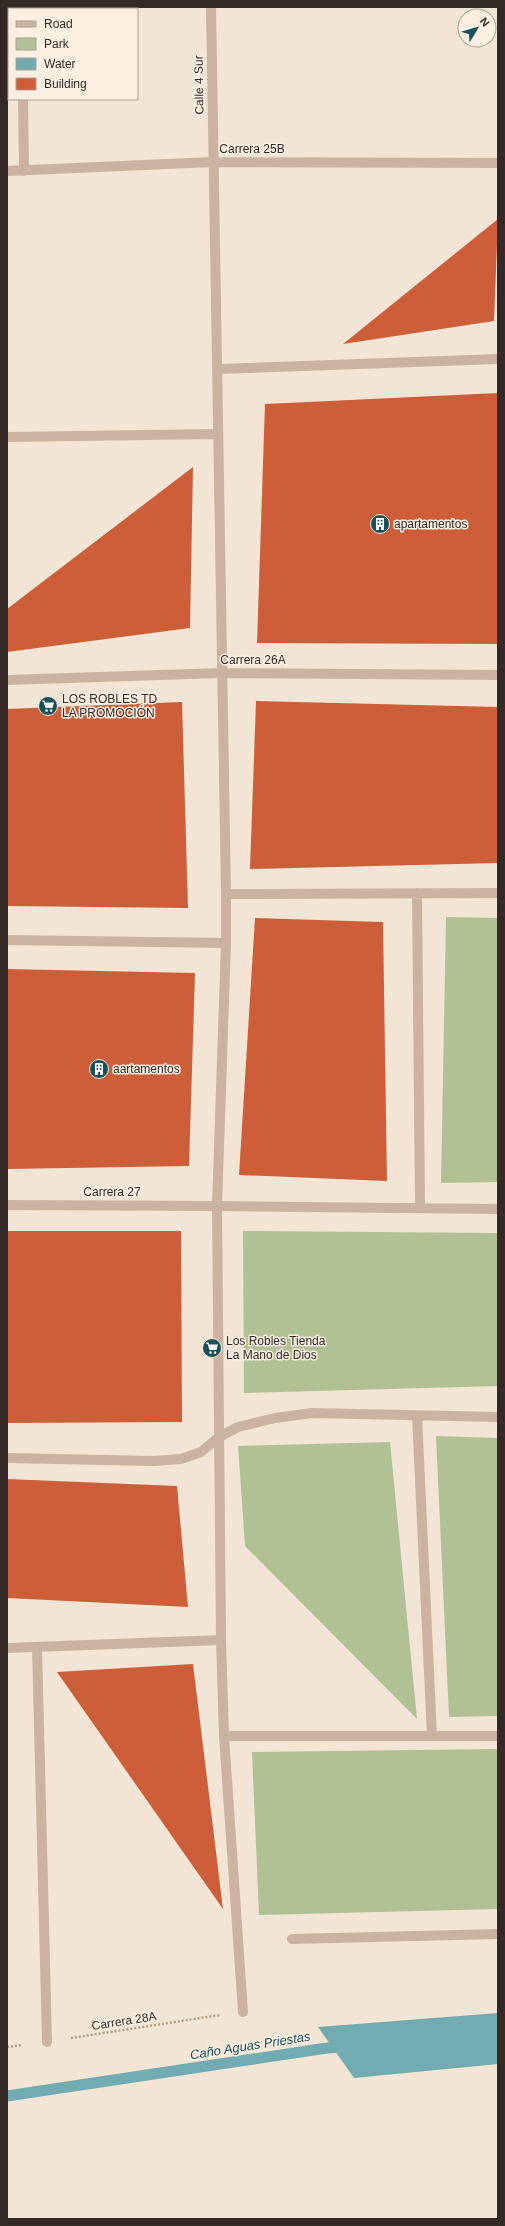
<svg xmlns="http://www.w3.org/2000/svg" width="505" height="2226" viewBox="0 0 505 2226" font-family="Helvetica,sans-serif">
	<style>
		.green { fill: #b1c195 }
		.water { fill: #73acb0 }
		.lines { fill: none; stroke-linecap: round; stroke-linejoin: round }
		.stream { stroke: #73acb0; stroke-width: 11 }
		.building { fill: #cc5f39 }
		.path { stroke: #b69e8b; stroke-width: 2.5; stroke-dasharray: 2 2; stroke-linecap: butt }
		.service { stroke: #cab4a1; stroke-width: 10 }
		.minor { stroke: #cab4a1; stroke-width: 10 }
		.labels { text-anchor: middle; stroke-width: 3; stroke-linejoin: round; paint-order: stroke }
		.street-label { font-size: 12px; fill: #342924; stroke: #faefe1 }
		.poi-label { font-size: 12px; fill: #342924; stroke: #faefe1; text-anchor: start }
		.water-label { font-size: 13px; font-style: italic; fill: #185157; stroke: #faefe1 }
	</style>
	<rect width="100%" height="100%" fill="#f2e5d5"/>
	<!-- green -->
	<path class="green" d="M446,917L498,918V1182L441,1183Z
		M243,1231L498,1233V1386L244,1393Z
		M436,1436L498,1438V1716L449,1717Z
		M390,1442L417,1719L245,1546L238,1446Z
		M498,1749V1909L259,1915L252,1752Z"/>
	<!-- water -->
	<path class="water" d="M498,2013V2064L354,2078L318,2027Z"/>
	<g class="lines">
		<!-- stream -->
		<path class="stream" d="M7,2096L327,2048L347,2047"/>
	</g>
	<!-- building -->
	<path class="building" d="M498,219L494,321L343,344Z
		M498,393V644L257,643L265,404Z
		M193,467L190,628L7,652V609Z
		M256,701L498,707V863L250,869Z
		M182,702L188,908L7,906V709Z
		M255,918L383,922L387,1181L239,1175Z
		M7,969L195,973L189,1166L7,1169Z
		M7,1231H181L182,1422L7,1423Z
		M7,1479L177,1486L188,1607L7,1598Z
		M193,1664L223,1909L57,1672Z"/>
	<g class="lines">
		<!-- path -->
		<path class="path" d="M71,2038L220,2015
			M7,2047L22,2045"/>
		<!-- service -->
		<path class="service" d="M7,437L218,434
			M417,893L420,1208
			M226,894L498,893
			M7,940L226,943
			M217,1206L498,1209
			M417,1416L432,1736
			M7,1458L154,1461L181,1459L201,1452L219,1437L238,1427L275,1418L312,1413L498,1417
			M37,1647L47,2042
			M224,1736H498
			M292,1939L498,1934"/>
		<!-- minor -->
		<path class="minor" d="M22,7V9
			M211,7L226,894V943L217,1206L221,1640L224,1736L243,2012
			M23,99L24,171
			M7,171L213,162L498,163
			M218,369L498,359
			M7,680L222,673L498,675
			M7,1205L217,1206
			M7,1648L221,1640"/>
	</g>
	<!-- icons -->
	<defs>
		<symbol id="building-disc" viewBox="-11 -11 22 22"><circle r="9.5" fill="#185157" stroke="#faefe1"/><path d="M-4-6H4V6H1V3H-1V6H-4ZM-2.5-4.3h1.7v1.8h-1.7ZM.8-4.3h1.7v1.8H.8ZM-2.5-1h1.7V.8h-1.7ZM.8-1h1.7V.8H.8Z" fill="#fff"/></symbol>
		<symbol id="supermarket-disc" viewBox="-11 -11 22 22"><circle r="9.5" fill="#185157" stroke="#faefe1"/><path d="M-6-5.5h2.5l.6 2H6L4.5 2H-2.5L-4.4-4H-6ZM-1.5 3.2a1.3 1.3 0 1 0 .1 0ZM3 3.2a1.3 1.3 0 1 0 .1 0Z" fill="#fff"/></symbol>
	</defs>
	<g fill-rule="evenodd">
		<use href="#building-disc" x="369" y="513" width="22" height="22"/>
		<use href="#supermarket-disc" x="37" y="695" width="22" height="22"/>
		<use href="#building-disc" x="88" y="1058" width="22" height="22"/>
		<use href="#supermarket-disc" x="201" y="1337" width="22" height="22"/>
	</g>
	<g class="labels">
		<!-- street labels -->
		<g class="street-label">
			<text transform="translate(199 85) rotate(-91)" y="4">Calle 4 Sur</text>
			<text x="252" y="153">Carrera 25B</text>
			<text x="253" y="664">Carrera 26A</text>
			<text x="112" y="1196">Carrera 27</text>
			<text transform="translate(124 2021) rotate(-9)" y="4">Carrera 28A</text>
		</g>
		<!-- poi labels -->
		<g class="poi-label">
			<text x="394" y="528">apartamentos</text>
			<text x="62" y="703">LOS ROBLES TD<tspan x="62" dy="14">LA PROMOCIÓN</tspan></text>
			<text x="113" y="1073">aartamentos</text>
			<text x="226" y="1345">Los Robles Tienda<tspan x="226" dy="14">La Mano de Dios</tspan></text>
		</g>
		<!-- water labels -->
		<g class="water-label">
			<text transform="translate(250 2045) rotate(-9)" y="5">Caño Aguas Priestas</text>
		</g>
	</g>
	<!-- border -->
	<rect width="505" height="2226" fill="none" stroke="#342924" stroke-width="16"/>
	<!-- legend -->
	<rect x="8" y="8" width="130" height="92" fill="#faefe1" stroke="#aba095"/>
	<rect x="16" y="21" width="20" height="6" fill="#cab4a1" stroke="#aba095"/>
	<text x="44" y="28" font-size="12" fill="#342924">Road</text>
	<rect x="16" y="38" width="20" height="12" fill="#b1c195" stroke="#aba095"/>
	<text x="44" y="48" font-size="12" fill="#342924">Park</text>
	<rect x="16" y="58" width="20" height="12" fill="#73acb0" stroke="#aba095"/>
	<text x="44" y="68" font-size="12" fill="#342924">Water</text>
	<rect x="16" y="78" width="20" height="12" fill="#cc5f39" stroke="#aba095"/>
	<text x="44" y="88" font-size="12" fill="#342924">Building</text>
	<!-- north arrow -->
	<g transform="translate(477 28) rotate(52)"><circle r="19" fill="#faefe1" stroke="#aba095"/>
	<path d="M0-3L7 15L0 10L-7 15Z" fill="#185157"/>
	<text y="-6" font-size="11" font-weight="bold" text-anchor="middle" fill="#342924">N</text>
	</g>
</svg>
